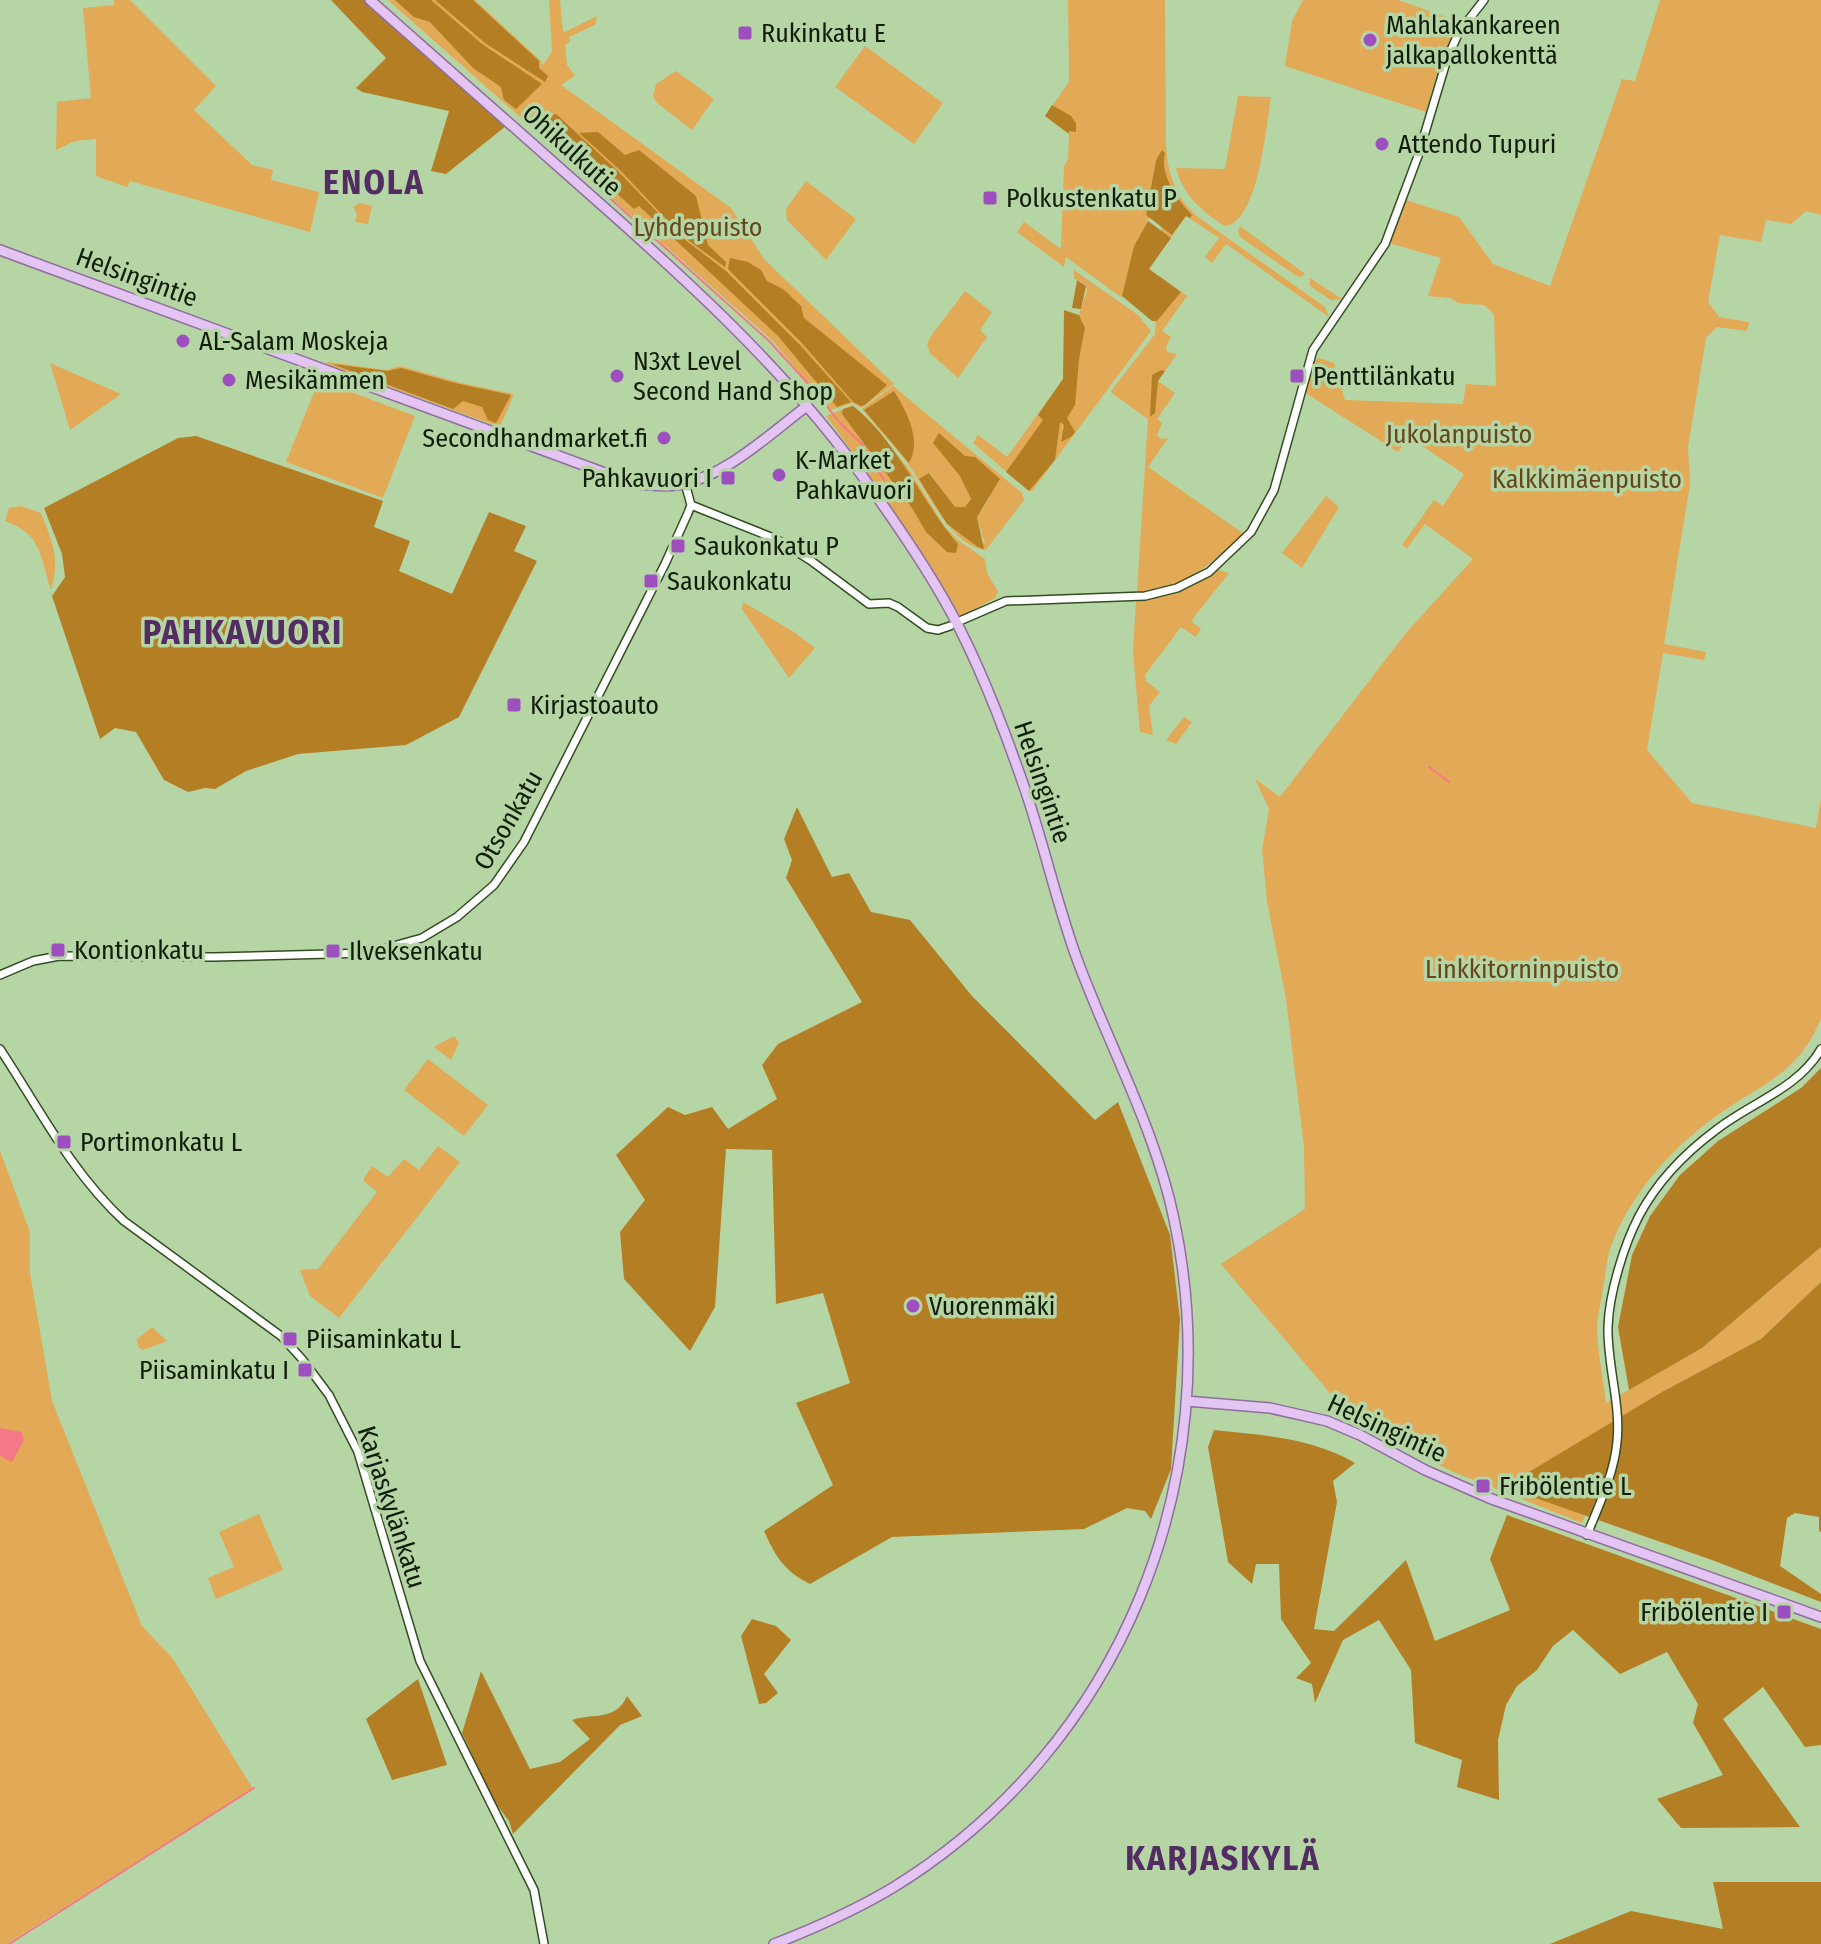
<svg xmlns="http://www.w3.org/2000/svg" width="1821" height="1944" viewBox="0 0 1821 1944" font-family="'Fira Sans Condensed',sans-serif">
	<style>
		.green { fill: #e2a956; fill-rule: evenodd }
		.forest { fill: #b47e24 }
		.water { fill: #f47987 }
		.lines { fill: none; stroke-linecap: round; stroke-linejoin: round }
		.stream { stroke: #f47987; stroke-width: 2 }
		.minor-casing { stroke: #334d23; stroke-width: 10 }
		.major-casing { stroke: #8e6f9c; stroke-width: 12 }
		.minor { stroke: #fff; stroke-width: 7 }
		.major { stroke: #e4c4f2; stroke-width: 9 }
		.poi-dot { fill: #9e4fbf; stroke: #b6d5a5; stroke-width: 3 }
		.labels { text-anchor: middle; stroke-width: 7; stroke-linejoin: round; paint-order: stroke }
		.poi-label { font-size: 26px; fill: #111c0a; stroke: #b6d5a5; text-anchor: start }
		.street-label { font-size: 26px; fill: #111c0a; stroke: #b6d5a5 }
		.park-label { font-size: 26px; fill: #65471b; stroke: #b6d5a5 }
		.district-label { font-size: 34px; font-weight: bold; letter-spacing: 2px; fill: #532c63; stroke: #b6d5a5 }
	</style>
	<rect width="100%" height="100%" fill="#b6d5a5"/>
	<!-- green -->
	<path class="green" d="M114,0H130L216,86L194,110L252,165L273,170L271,180L319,192L310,232L130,181L127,187L96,176V139L75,141L56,150L57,102L91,98L83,8L114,5Z
		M388,0H475L541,61L542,66L552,52L549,0H560L563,33L597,16L595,25L569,37L570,42L565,45L567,65L575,76L561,85L731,208L764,259L894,384L861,408L853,403L830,410L773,341Z
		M1068,0H1165L1166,147C1168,175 1176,198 1198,217L1325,307L1329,317L1226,244L1212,263L1205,257L1219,238L1186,216L1160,253L1165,168L1156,160L1146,214L1150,217L1134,246L1122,298L1066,257L1064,267L1017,232L1024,222L1061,249L1064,166L1068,159L1069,134L1045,116L1069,82Z
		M1303,0H1398L1460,22L1438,70L1426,112L1285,66L1292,21Z
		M1660,0H1821V215L1806,211L1791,224L1766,220L1761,242L1720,235L1708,302L1719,317L1749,322L1747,331L1717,327L1706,338L1688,447L1690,484L1664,644L1706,652L1704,660L1663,653L1647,750L1692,803L1816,828L1821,799V1019C1797,1074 1768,1080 1722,1112C1674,1145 1632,1191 1611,1246C1606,1259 1606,1275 1603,1288C1602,1300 1598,1312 1597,1324C1597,1349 1603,1377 1606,1403L1702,1348L1821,1247V1282L1761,1339L1662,1392L1605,1466L1582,1523L1451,1471L1351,1418L1221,1264L1305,1209L1304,1147L1286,999L1267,901L1262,850L1269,809L1255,779L1280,797L1406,633L1473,559L1425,524L1407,548L1402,545L1434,500L1443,506L1464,474L1409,437L1398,452L1304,392L1312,363L1319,358L1334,363L1345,400L1463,404L1466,384L1496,386L1494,314L1484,305L1458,303L1450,298L1428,296L1441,258L1389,243L1406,200L1459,217L1493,264L1550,286L1622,79L1635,81Z
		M865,46L943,103L914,144L835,87Z
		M676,71L714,99L692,130L657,103L653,96L656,84Z
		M1238,96L1271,97C1266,125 1259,222 1225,226C1202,212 1183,195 1176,168L1225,169Z
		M806,181L856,219L826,260L787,220L786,209Z
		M359,203L372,206L368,224L355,222L357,214L353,207Z
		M1240,226L1305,274L1301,277L1295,275L1240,237L1238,231Z
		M1074,270L1138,315L1151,331L1032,491H1029L973,443L978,435L1007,457L1063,379L1064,425L1061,441L1071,437L1074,432L1067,419L1085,328L1079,315L1087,291L1086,285L1074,278Z
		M1159,276L1187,296L1162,331L1171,337L1166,347L1167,352L1177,354L1158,381L1175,393L1157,419L1162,423L1157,435L1161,439L1168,438L1148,467L1244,534C1213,563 1182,590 1137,592L1148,419L1113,394L1111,391L1155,334Z
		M1310,278L1342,299L1331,300L1310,286Z
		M965,291L992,312L980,330L987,337L958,378L930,353L927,344L931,336Z
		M328,362L387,370L400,366L461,383L514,394L500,427L326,364Z
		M50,363L121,394L70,430Z
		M319,380L415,416L383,498L286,462Z
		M893,386L1022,493L1024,500L986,550C952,547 928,493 911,468C897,448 878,429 862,409ZM934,444L965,456L990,497L977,517L985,544L920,479L930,473L955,508L965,507L971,499L961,476Z
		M853,405L908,468L945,527L959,541L985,559L987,573L998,592L995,598L959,618C919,547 875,481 826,416Z
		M1326,496L1339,507L1302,568L1282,553Z
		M21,506L41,513C53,543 60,558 51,590C40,556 42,534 5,521L9,508Z
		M1218,570L1229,573L1191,621L1201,629L1196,637L1181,627L1145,675L1146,681L1160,692L1149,706L1153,735L1140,732L1133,653L1136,601L1179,591Z
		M743,602L794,632L815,648L789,678L742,609Z
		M1184,717L1192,722L1176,744L1166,740Z
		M454,1036L459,1042L451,1060L434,1047Z
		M428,1059L488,1105L464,1136L404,1090Z
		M438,1146L460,1162L339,1318L310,1296L300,1270L318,1269L377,1192L363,1180L372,1166L388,1177L404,1159L419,1170Z
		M0,1151L30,1232V1273L52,1401L142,1626L173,1659L253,1789L6,1944H0Z
		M152,1327L167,1341L143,1350L138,1347L137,1339Z
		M259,1514L283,1570L216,1599L208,1578L234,1567L219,1532Z"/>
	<!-- forest -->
	<path class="forest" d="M331,0H364L506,126L446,174L431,171L449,111L362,92L356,88L386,58Z
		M395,0H431L482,44L542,84L516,109L504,100L501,87L473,68L430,22L414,17Z
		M435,0H473L539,61V68L548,76L545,82L485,43Z
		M1052,105L1071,116L1076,123V132L1069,131V134L1045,116Z
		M556,114L620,173L680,236L726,271L801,346L851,402L837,407L778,336L639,206L634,209L548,132L547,117Z
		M598,132L625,155L639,150L696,196L708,245L726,262L725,267L681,235L621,171L579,133Z
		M1162,150L1165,153C1159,174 1178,200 1192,215L1190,218L1186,216L1172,235L1146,215L1156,160Z
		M1148,221L1171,238L1149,269L1181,292L1157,321H1152L1122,296L1134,246Z
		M730,258L748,262L761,270L767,281L783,289L801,306L804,318L887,385L865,405L861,406L853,402L801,342L728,269Z
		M1077,280L1086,286L1081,309L1072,308Z
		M1064,310L1079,315L1085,328L1079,359L1075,405L1067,418L1075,432L1071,437L1061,442L1064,425L1060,422L1055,460L1029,491L1006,472L1043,420L1038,415L1063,379Z
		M332,364L388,371L401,368L455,383L511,395L496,423L488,420L482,407L463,401L453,409Z
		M1161,370L1165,371L1158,381L1155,413L1150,417L1152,375Z
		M894,391C907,412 922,440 909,463L864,410Z
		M853,406C897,440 922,503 958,544L956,553L947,552L926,532L912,508L842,414L843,409Z
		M939,433L965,456L975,457L1000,479L977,517L984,549L978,547L947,524L919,479L929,473L955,507H965L971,499L960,476L933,443Z
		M196,436L383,501L374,527L410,541L399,571L452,594L489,512L526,526L514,551L537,561L459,717L406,745L298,754L246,771L215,789L205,788L188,792L164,780L136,732L115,728L100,739L52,596L65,577L62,554L44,508L178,438Z
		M797,807L832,877L849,873L871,912L910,920L972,996L1095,1120L1118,1102L1170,1235L1180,1319L1171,1469L1151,1519L1145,1511L1127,1508L1084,1529L892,1537L810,1584C784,1571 776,1557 764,1531L833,1485L796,1403L850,1383L823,1293L776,1304L772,1150L726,1149L715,1307L690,1351L624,1279L620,1232L645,1200L616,1155L668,1107L685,1115L712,1107L728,1129L777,1099L762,1065L778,1044L862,1002L786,878L792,860L784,839Z
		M1821,1068V1247L1702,1348L1629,1390L1618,1327L1632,1255L1650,1216L1680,1175L1718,1141L1801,1088Z
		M1821,1282V1532L1819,1531V1517L1795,1513L1787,1518L1780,1566L1821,1594V1602L1712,1560L1504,1487L1662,1392L1761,1339Z
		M1214,1430C1262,1435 1313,1438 1355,1463L1333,1481L1337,1502L1314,1629L1334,1631L1406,1560L1435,1641L1510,1610L1490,1559L1507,1515L1821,1629V1745L1805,1747L1763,1687L1723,1719L1800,1827L1681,1828L1657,1799L1723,1775L1693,1723L1698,1704L1667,1652L1620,1674L1573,1630L1553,1646L1537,1670L1517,1686L1506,1705L1498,1740L1499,1800L1457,1787L1462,1760L1415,1743L1411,1670L1379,1620L1343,1640L1315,1703L1312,1684L1296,1678L1311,1663L1281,1619L1279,1564H1256L1252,1584L1228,1562L1208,1447Z
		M752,1619L776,1626L791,1640L764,1674L778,1693L766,1703L759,1704L741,1636Z
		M481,1671L530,1769L560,1762L590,1739L572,1720C594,1713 616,1721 627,1696L642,1716L620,1725L513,1834L509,1821L494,1801L462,1733Z
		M418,1679L447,1765L392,1780L366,1719Z
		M1713,1882H1821V1944H1550L1631,1911L1723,1929Z"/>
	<!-- water -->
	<path class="water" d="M0,1428L21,1432L24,1440L12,1462L0,1456Z"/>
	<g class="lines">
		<!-- stream -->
		<path class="stream" d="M536,132L769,341L813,389L840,423L862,444L884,480
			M1429,767L1449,782
			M9,1944L254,1788"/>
		<defs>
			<path id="minor" d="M691,505L776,539L810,560L869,604L889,603L898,607L927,628L938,630L950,626
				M962,620L1006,601L1145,596L1177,588L1209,572L1251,532L1274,490L1313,350L1385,244L1418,156L1447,59L1459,32L1484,0
				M0,975L33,961L59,956L213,957L368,953L422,938L457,917L494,885L524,842L665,564L688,513L691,505L685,483
				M0,1049C39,1108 71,1172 124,1221L281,1336L302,1359L329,1395L358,1452L420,1661L534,1890L544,1944
				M1587,1535C1599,1505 1614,1474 1617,1442C1621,1403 1607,1365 1608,1327C1609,1293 1624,1245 1639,1216C1657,1182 1685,1153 1716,1130C1750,1103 1798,1089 1821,1049"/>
			<path id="major" d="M370,0C442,64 515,128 587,192C687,280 785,369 863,477C891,516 919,556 943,598C975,653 999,715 1020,775C1042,835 1055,899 1077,959C1109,1046 1155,1128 1174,1219C1229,1478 1121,1747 894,1887C856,1910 815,1928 774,1944
				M0,250L632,483C647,485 662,487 677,485C726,477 768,435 807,406
				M1186,1401L1270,1408L1327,1421L1360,1435L1425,1470L1489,1498L1821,1617"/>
		</defs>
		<!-- minor casing -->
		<use href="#minor" class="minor-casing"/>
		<!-- major casing -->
		<use href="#major" class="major-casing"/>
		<!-- minor -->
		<use href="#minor" class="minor"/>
		<!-- major -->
		<use href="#major" class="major"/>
	</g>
	<!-- markers -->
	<g class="poi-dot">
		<rect x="737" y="25" width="16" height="16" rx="4"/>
		<circle cx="1370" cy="40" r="8"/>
		<circle cx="1382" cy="144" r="8"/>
		<rect x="982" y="190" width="16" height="16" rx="4"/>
		<circle cx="183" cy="341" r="8"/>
		<circle cx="617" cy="376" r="8"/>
		<rect x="1289" y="368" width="16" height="16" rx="4"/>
		<circle cx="229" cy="380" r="8"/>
		<circle cx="664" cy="438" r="8"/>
		<circle cx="779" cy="475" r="8"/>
		<rect x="720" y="470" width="16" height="16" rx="4"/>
		<rect x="670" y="538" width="16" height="16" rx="4"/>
		<rect x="643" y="573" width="16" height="16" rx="4"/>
		<rect x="506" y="697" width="16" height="16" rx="4"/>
		<rect x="50" y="942" width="16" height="16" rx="4"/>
		<rect x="325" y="943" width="16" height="16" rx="4"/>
		<rect x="56" y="1134" width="16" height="16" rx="4"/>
		<circle cx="913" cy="1306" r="8"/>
		<rect x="282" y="1331" width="16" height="16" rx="4"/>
		<rect x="297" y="1362" width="16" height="16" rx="4"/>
		<rect x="1475" y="1478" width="16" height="16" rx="4"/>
		<rect x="1776" y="1604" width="16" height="16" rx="4"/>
	</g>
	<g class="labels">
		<!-- poi labels -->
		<g class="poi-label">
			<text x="1386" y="34">Mahlakankareen<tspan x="1386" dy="30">jalkapallokenttä</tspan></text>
			<text x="761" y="42">Rukinkatu E</text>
			<text x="1398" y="153">Attendo Tupuri</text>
			<text x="1006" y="207">Polkustenkatu P</text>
			<text x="199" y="350">AL-Salam Moskeja</text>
			<text x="633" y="370">N3xt Level<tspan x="633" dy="30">Second Hand Shop</tspan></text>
			<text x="1313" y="385">Penttilänkatu</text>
			<text x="245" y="389">Mesikämmen</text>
			<text x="648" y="447" text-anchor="end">Secondhandmarket.fi</text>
			<text x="795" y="469">K-Market<tspan x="795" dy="30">Pahkavuori</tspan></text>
			<text x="712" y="487" text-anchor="end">Pahkavuori I</text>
			<text x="694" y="555">Saukonkatu P</text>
			<text x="667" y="590">Saukonkatu</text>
			<text x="530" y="714">Kirjastoauto</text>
			<text x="74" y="959">Kontionkatu</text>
			<text x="349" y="960">Ilveksenkatu</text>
			<text x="80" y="1151">Portimonkatu L</text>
			<text x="929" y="1315">Vuorenmäki</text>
			<text x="306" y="1348">Piisaminkatu L</text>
			<text x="289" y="1379" text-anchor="end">Piisaminkatu I</text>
			<text x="1499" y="1495">Fribölentie L</text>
			<text x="1768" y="1621" text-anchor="end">Fribölentie I</text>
		</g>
		<!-- street labels -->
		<g class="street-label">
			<text transform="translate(572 150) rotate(42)" y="9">Ohikulkutie</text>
			<text transform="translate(137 277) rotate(20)" y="9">Helsingintie</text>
			<text transform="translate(1043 782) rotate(71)" y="9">Helsingintie</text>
			<text transform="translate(508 820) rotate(-60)" y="9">Otsonkatu</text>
			<text transform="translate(1387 1428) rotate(25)" y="9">Helsingintie</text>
			<text transform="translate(392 1507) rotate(72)" y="9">Karjaskylänkatu</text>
		</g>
		<!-- park labels -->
		<g class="park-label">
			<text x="698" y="236">Lyhdepuisto</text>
			<text x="1459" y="443">Jukolanpuisto</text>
			<text x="1587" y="488">Kalkkimäenpuisto</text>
			<text x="1522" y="978">Linkkitorninpuisto</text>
		</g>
		<!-- district labels -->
		<g class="district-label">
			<text x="374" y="194">ENOLA</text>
			<text x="243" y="644">PAHKAVUORI</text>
			<text x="1223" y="1870">KARJASKYLÄ</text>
		</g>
	</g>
</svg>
